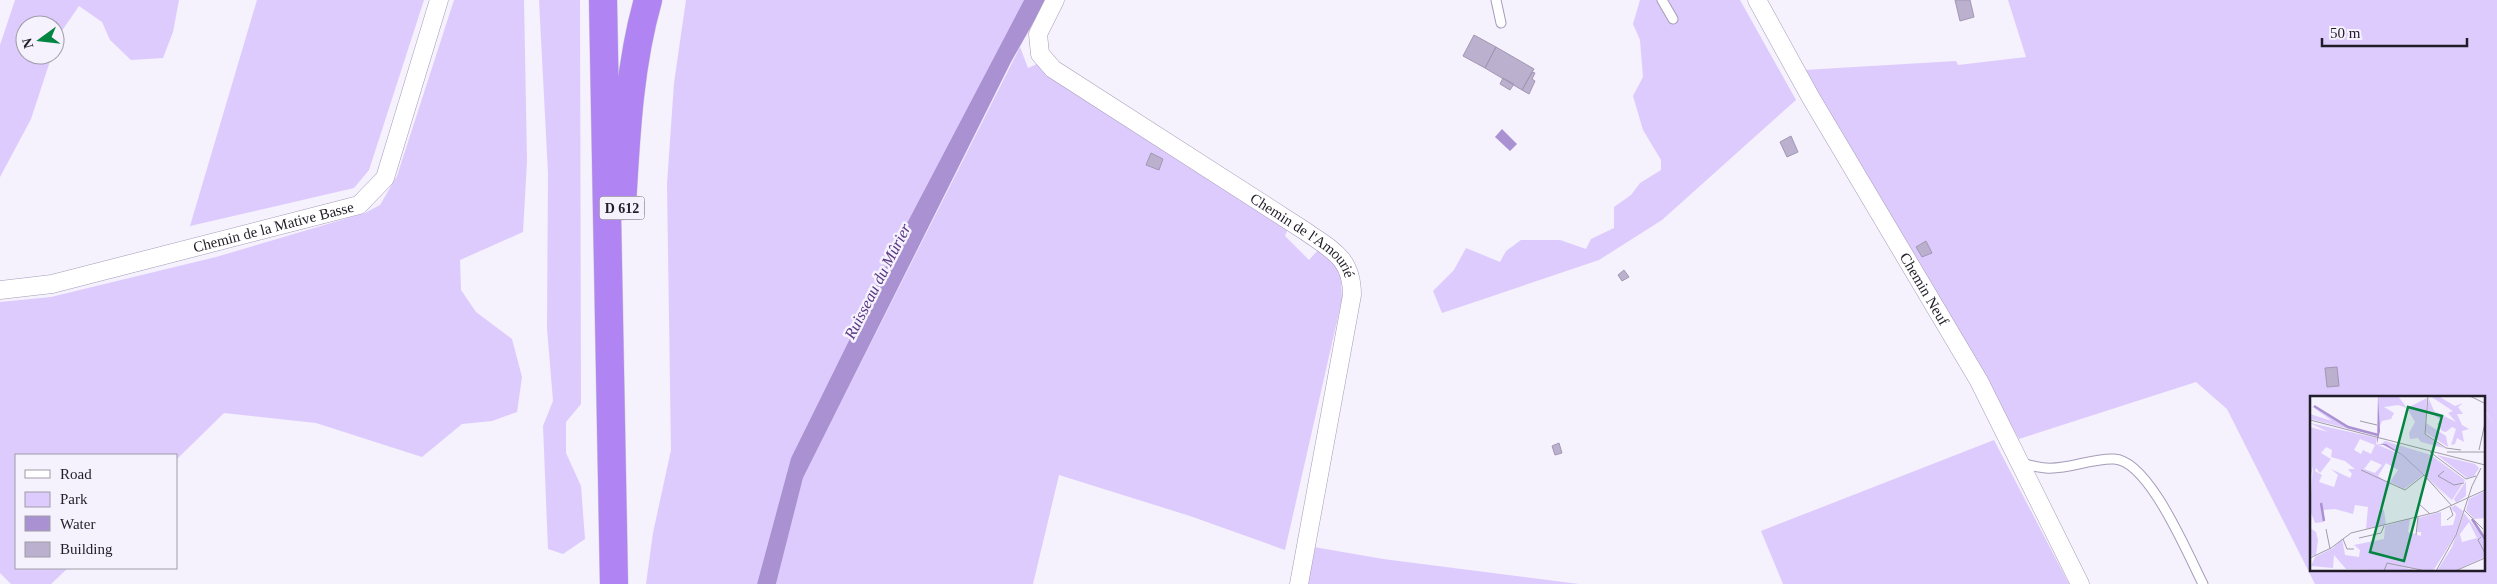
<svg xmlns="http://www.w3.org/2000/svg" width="2497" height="584" viewBox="0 0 2497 584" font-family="Georgia,serif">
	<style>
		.green { fill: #ddcbfd; fill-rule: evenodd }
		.water { fill: #aa91d2 }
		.building { fill: #bbb0cd; stroke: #a197b3 }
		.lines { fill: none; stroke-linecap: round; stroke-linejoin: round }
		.lane-casing { stroke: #a69cb9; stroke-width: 11 }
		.street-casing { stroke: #a69cb9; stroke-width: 19 }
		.highway-casing { stroke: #d3d2d4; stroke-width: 29 }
		.lane { stroke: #fff; stroke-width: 9 }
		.street { stroke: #fff; stroke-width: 18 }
		.highway { stroke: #b184f3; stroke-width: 28 }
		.labels { text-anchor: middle; stroke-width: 5; stroke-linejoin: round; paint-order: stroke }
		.shield { fill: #f5f1fd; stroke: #615d68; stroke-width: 1 }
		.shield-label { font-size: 14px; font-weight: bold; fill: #211d28 }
		.street-label { font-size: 15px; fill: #211d28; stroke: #f5f1fd }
		.water-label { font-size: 16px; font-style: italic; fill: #573683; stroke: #f5f1fd }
		.inset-river { fill: none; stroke: #aa91d2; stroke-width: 2.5 }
		.inset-road { fill: none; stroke: #a09ca8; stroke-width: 1 }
		.view { fill: #028540; fill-opacity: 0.15; stroke: #028540; stroke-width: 2.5 }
		.inset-edge { fill: none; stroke: #211d28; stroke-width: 2.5 }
	</style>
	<rect width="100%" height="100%" fill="#f5f1fd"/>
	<!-- green -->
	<path class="green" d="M15,0H179L173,32L163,58L131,60L110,40L102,22L79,6L57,38L55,45V25H25V55H52L31,119L0,177V45Z
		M257,0H424L369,170L354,188L190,226Z
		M454,0H524L527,161L523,232L460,260L461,290L476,312L512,339L522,377L517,412L492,421L462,424L422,457L316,423L224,413L176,460V455H16V568H68L51,584H11L0,573V302L51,297L216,257L365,213L380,205L397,176Z
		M539,0H580L581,404L566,422V453L581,486L585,539L563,554L548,549L543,426L553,401L547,328L548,173Z
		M686,0H1024L905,227L791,458L757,584H646L653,533L671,450L667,184L674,83Z
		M1640,0H1740L1796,100L1662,220L1599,260L1442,313L1433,291L1454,270L1466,248L1500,262L1506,251L1521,240H1560L1586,249L1591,239L1614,228V207L1631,195L1640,183L1661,170V160L1643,130L1633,96L1643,77L1640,40L1633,24Z
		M2008,0H2497V584H2315L2227,409L2196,382L2019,439L1804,70L1956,61L1958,65L2026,57ZM2311,398H2483V408L2494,423L2483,409V570H2311Z
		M1020,47L1028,68L1037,64L1288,228L1285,236L1309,260L1318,250C1341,263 1341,273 1342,299L1285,550L1190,516L1059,475L1033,584H776L803,478Z
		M1994,440L2069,584H1783L1761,531Z
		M1314,547L1383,559L1579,584H1307Z"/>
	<!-- water -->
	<path class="water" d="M1024,0H1046L1011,62L803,478L776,584H757L791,458L905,227Z
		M1502,129L1517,144L1510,151L1495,137Z"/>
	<!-- building -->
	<path class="building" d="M1955,0H1970L1974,17L1960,21Z
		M1474,35L1496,47L1485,68L1463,56Z
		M1496,47L1534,69L1522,90L1485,68Z
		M1532,72L1535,73L1532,79L1535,81L1529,94L1522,90Z
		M1503,78L1514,84L1510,90L1500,84Z
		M1791,136L1798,152L1787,157L1780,142Z
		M1151,153L1163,159L1159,170L1146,165Z
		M1926,241L1932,253L1922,257L1916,247Z
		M1624,270L1629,277L1622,281L1618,275Z
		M2337,367L2339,386L2327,387L2325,368Z
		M1559,443L1562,453L1555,455L1552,446Z"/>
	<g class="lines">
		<defs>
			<path id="lane" d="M1496,0L1501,23
				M1662,0L1673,19
				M2020,463C2028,464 2037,468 2046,468C2068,470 2091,458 2114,459C2149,460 2188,555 2203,584"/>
			<g id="street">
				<path id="s1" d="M1055,0L1038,34L1040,54L1053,69L1305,231C1332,250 1352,258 1352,295L1299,584"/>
				<path id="s2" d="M1757,0L1811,98L1979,381L2080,584"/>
				<path id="s3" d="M0,290L52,284L359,205L385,178L439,0"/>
			</g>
			<path id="highway" d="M603,0L614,584
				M622,206C626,137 629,67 648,0"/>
		</defs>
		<!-- lane casing -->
		<use href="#lane" class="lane-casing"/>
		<!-- street casing -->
		<use href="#street" class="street-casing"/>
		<!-- highway casing -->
		<use href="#highway" class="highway-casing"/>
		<!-- lane -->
		<use href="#lane" class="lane"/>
		<!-- street -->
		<use href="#street" class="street"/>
		<!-- highway -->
		<use href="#highway" class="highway"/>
	</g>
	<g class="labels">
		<!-- shield labels -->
		<rect class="shield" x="599.5" y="196.5" width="45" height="23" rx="4"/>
		<g class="shield-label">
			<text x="622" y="213">D 612</text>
		</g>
		<!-- street labels -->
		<g class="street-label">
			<text dy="5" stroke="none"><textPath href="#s3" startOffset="281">Chemin de la Mative Basse</textPath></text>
			<text dy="5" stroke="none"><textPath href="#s1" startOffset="379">Chemin de l'Amourié</textPath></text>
			<text dy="5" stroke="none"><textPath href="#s2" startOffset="334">Chemin Neuf</textPath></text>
		</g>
		<!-- water labels -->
		<g class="water-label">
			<text transform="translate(877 281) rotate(-63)" y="6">Ruisseau du Mûrier</text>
		</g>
	</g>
	<!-- overview -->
	<g transform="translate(2310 396)">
		<rect width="175" height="175" fill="#f5f1fd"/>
		<path d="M68,0H88L97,12L117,2L115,38L134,52L111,46L108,42L100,43L99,37L105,26L97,12L88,9L74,11L84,17L81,23L72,25L69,32ZM120,0H128L145,10L153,7L148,11L153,18H147L152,29L159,33L152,35L154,46L147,42L145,48L141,49L146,33L142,31L136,36L132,35L127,28L131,24L117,14L119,3L124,15L146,26L138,17L143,15ZM0,9L32,28L64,39L0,23V18L22,25ZM0,27L67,42L66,48L92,59L114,78L94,93L80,86L88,74L76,67L68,80L80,88L69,114H74L76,129L56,133L58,111L45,109L43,118L25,113L13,114L14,126L5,127L0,114L3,70L0,83V31L18,36ZM50,43L65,49L61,58L53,54L51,58L44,54ZM16,51L22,54L21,61L35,65L45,73H38L42,78L40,82L21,73L28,79L24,91L9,86L12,79L5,75L6,72L10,77L21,63L11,57ZM61,64L72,69L65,77L54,73ZM116,27L136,40L138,51L116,37ZM75,45L121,59L155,84L142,104L93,59L71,48ZM127,59L165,68L169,72L164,80L157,82ZM156,85V100L146,107L144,103ZM175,95V122L164,123L156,114L159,103ZM145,109L153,115L145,140L123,175L90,171L111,175L36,173L24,159L23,172L1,170L5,161L23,152L32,143L35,159L49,161L50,154L44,149L74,143L75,130L100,123L98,136L111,140V136H107L108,122L131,116V130L143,129L146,118L141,112ZM154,117L175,144V161L144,175H127L142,151ZM159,126L167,142L152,146L150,138ZM0,132L6,136L8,144L6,159L0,160Z" fill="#ddcbfd" fill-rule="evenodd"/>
		<path d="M68,0L70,35L67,48H76L93,59L145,108L92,59L74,49L67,48Z" fill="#aa91d2"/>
		<path class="inset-river" d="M4,10L38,31L68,39M11,107L14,125M162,123L175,143"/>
		<path class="inset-road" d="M118,0L115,38L136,52L151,54M160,0L174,7M0,24L175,69M50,25L67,29M169,54L175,27M120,56L156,83L166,80M137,56H175M51,74L95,94L114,79L142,110M134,75L128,80L144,89L154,87M108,107L120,118M154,114L173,133M137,124L143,119L140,111M16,133L20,153M106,139L108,121M171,141L168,144L175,157M49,142L71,137L74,130M33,143L37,153H44M0,162L21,152L41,137L127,116L175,94M74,175L77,167L116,175M126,175L146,139L162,90L171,72M145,175L175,162"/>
		<path class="view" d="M98,11L132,20L94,165L60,156Z"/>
		<rect width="175" height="175" class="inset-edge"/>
	</g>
	<!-- legend -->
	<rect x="15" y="454" width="162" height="115" fill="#f5f1fd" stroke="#a09ca8"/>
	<rect x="25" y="470" width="25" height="8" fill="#ffffff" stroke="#a09ca8"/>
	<text x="60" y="479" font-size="15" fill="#211d28">Road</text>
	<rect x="25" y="492" width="25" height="15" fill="#ddcbfd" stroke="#a09ca8"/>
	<text x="60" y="504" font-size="15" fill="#211d28">Park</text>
	<rect x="25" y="516" width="25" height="15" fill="#aa91d2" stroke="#a09ca8"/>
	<text x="60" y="529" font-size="15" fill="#211d28">Water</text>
	<rect x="25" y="542" width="25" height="15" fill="#bbb0cd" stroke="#a09ca8"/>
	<text x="60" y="554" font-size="15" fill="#211d28">Building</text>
	<!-- north arrow -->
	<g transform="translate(40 40) rotate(255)"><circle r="24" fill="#f5f1fd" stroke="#a09ca8"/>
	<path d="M0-4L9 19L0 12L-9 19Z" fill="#028540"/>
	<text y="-8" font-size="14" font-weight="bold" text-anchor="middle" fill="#211d28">N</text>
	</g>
	<!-- scale -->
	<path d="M2322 38v8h145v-8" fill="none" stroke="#211d28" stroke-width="2.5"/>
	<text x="2330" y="38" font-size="15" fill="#211d28" stroke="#f5f1fd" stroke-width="4" paint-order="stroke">50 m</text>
</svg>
